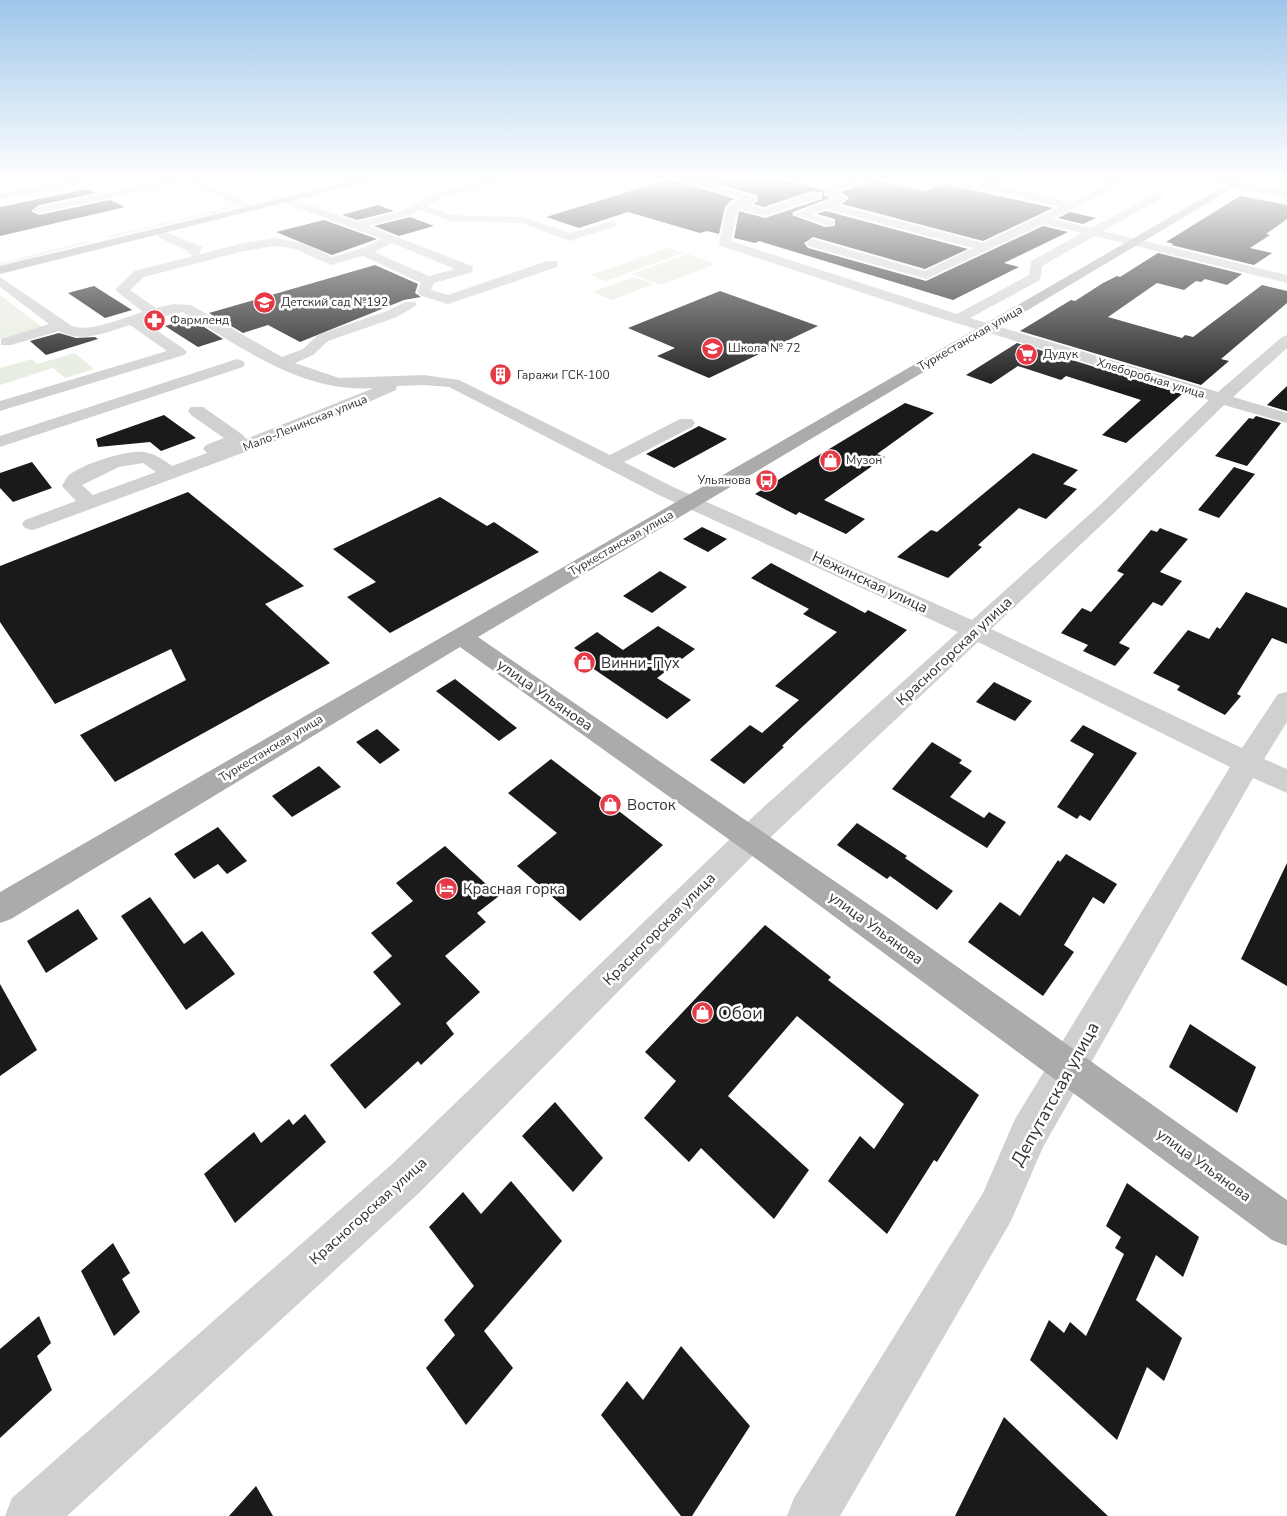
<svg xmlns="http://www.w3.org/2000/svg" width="1287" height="1516" viewBox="0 0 1287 1516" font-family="'Nunito Sans',sans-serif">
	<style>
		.green { fill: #e6ecdf }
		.building { fill: #1a1a1a }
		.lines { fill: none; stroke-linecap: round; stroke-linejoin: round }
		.minor-tunnel { stroke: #d6d6d6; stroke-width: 12; stroke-dasharray: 12 5.5; stroke-linecap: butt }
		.minor { fill: #d0d0d0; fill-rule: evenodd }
		.major { fill: #ababab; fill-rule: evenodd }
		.labels { text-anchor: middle; stroke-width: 5; stroke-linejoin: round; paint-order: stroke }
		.far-poi-label { font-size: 12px; fill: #333; stroke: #fff; text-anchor: start }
		.far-street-label { font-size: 12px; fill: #333; stroke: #fff }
		.street-label { font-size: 15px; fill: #333; stroke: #fff }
		.poi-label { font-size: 15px; fill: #333; stroke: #fff; text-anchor: start }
		.near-poi-label { font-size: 18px; fill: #333; stroke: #fff; text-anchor: start }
		.near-street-label { font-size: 18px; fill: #333; stroke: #fff }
	</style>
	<rect width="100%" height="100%" fill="#fff"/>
	<!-- green -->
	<path class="green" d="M349,179H358L111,238L106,236Z
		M86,241L89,243L0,266V263Z
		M668,248L683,253L606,281L591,275Z
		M688,254L716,264L661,285L632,274Z
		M634,277L654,284L612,300L592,292Z
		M0,295L42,327L0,339Z
		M75,353L94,369L65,378L53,368L0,385V368L32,359L37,364Z"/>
	<!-- building -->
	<path class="building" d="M670,179L735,199L730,201L725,207L719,234L707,231L700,233L628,212L579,228L546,217Z
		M699,179H779L823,190L824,195L830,198L793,212L792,215L825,227L835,226V219L817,214L826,211L968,249L925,269L813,237L804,243L808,248L926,281L1043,226L1068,232L1004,263L1019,267L953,300L759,241L755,243L734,238L739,211L765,218L822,199V192L812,191L764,207L753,204L758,201L757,195Z
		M876,180L925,191L944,184L1053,208L983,241L842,204L849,198L841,192Z
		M88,189L96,193L39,205L31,211L39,215L110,200L125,207L0,236V207Z
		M1240,196L1287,205V219L1266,234L1270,235L1250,248L1272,253L1254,265L1171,245L1174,244L1166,242Z
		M378,205L394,211L357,220L342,215Z
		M1070,212L1096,218L1083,224L1058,218Z
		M410,217L434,226L399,236L374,226Z
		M324,220L377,239L332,255L276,232Z
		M1158,253L1242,274L1227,285L1205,279L1201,282L1196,281L1184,290L1157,283L1108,317L1182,338L1185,335L1193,337L1262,285L1287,291V303L1221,359L1229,361L1201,385L1020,331L1071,300L1075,301L1103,283L1117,276L1120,277Z
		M375,265L418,284L415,293L421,297L404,300L300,342L268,325L243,333L209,313Z
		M94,286L132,310L105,318L68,293Z
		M720,291L818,326L709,378L657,356L675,348L628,328Z
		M190,319L204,327L223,339L198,347L165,326Z
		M59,333L76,338L95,337L98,339L46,355L30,341Z
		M1017,343L1182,394L1126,443L1102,435L1141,400L1066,376L1061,380L1018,366L991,384L966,375Z
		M1287,386V411L1267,405Z
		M905,403L934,413L877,454L885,457L824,500L865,519L846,534L799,512L796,515L755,494Z
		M164,415L196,438L161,451L150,442L98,447L96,439Z
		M1256,416L1281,423L1247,466L1215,456L1249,418L1253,419Z
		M699,426L727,439L674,468L646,454Z
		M1033,453L1078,470L1063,484L1077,489L1046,519L1019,508L978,545L982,547L948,578L897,557L931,530L937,532Z
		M32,462L52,488L13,502L0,488V473Z
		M1234,467L1255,474L1219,518L1198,510Z
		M188,492L304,586L265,604L330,663L115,782L80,735L186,680L171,649L55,704L0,622V566Z
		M440,497L487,526L494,522L539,552L390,633L347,597L376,582L333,549Z
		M702,527L727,539L708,552L683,539Z
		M1160,528L1188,539L1160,572L1182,581L1162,606L1153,602L1119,643L1130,648L1115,666L1083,651L1088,645L1061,633L1082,608L1091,612L1124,574L1117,571L1151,530L1157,532Z
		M771,563L865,613L868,610L907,630L801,728L782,746L784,747L744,784L710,760L750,725L762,733L799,700L775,686L837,632L803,614L809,609L751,578Z
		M660,571L687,587L652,613L623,596Z
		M1246,592L1287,608V644L1272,638L1237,694L1241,696L1225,715L1177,690L1180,686L1153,673L1188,630L1209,639L1217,627L1220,629Z
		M658,626L695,649L657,678L691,700L667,719L585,663L591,659L574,648L597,632L623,650Z
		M455,679L517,728L499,741L436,691Z
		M994,682L1032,701L1015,721L976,702Z
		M1083,725L1137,753L1090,821L1080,815L1077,819L1057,807L1094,754L1070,741Z
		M377,729L400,750L380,764L356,742Z
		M932,742L962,760L959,763L972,771L950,797L984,818L989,812L1006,822L987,848L892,789Z
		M551,759L663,845L580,921L517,866L557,833L508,793Z
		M319,766L341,787L292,817L272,796Z
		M857,823L907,856L905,858L953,891L937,910L890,876L887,879L837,845Z
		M218,827L247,861L227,874L218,864L194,879L174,854Z
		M445,846L499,896L477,913L486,922L445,956L480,992L446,1023L454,1034L421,1065L418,1061L365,1109L330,1065L401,1004L373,972L392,956L371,933L413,901L396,883Z
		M1066,854L1117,884L1104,904L1093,897L1064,945L1074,952L1043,996L968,942L1000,902L1020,916L1058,860L1060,862Z
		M1287,863V986L1241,959Z
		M150,897L184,944L202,931L235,974L186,1010L121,916Z
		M78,909L98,939L46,973L27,941Z
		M765,925L831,977L828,980L979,1095L937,1162L934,1160L887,1234L828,1181L860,1136L874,1149L904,1104L797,1016L728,1096L809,1170L774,1219L701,1148L689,1162L644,1118L676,1081L645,1052Z
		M0,984L37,1050L0,1076Z
		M1190,1024L1256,1067L1237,1113L1169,1067Z
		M555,1102L603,1158L573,1192L522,1136Z
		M305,1114L326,1142L235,1223L204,1174L254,1132L261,1143L289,1119L293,1125Z
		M511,1181L562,1241L484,1331L513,1368L466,1425L426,1368L455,1335L444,1320L474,1286L429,1227L463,1192L481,1214Z
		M1127,1183L1199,1237L1183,1277L1156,1255L1136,1300L1182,1338L1164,1381L1147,1367L1117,1440L1030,1360L1049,1320L1064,1333L1070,1322L1086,1336L1124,1254L1115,1248L1121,1237L1106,1226Z
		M113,1243L130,1273L122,1279L140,1312L114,1336L81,1271Z
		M39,1316L51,1343L37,1356L52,1390L0,1438V1349Z
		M681,1346L750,1426L692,1516H681L601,1415L627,1381L643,1400Z
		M1004,1417L1059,1470L1108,1516H955Z
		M256,1486L273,1516H229Z"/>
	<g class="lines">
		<!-- minor-tunnel -->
		<path class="minor-tunnel" d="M189,247L201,253"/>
		<!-- minor -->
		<path class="minor" d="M75,179H95L90,182L0,200V194Z
			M170,179H196L245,202L240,205L236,204L186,182L39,213L33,210L39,207Z
			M492,179H509L439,199L427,206L452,215L523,217L570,233L612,221L618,224L616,226L570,241L522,223L451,221L419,210L410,215L368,226L472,266L473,269L472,272L434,283L431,290L448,295L547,261H557L558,264L557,267L448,304L419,295L417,292L421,283L363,256L331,265L295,249L275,246L244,251L144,277L130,290L156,308L173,304L191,305L282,357L303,349L318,335L387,311L405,302H415L417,305L397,317L328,341L313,355L295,363L339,378L424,375L459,380L610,455L680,419H692L695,423L692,427L624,462L673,487L972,620L1100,505L1209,400L930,315L721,246L719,243L727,207L731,202L742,199L676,179H692L756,197V201L748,205L764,209L813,193H821V197L764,216L738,209L731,241L957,314L1029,275L1031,261L1082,233L1043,224L926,279L808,246L806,243L812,239L925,271L973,248L826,209L811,214L834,221V225H826L794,214L834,198L825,193V189L855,179H870L837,192L847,199L837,205L983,243L1060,207L980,188V184L992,179H1006L995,185L1070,202L1108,184L1092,181L1091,179H1113L1124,183L1052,219L1091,228L1158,193L1162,194V198L1103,231L1287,275V283L1095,236L1042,266L1040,280L970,318L1218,392L1282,337L1287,335V348L1233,397L1287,413V423L1224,405L1114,513L991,629L1242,748L1278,694L1287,692V722L1264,759L1287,769V793L1253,778L1043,1147L1011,1221L840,1516H787L794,1498L983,1193L1015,1119L1230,767L978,642L776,832L419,1193L67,1516H5L12,1498L391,1165L756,814L958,632L659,495L449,387L424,385L397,386L396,390L305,430L39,528L32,530L25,528L22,524L25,520L76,501L62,486C64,483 66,478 68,476C82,464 126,450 144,452C155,454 163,459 172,466L207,453L203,449L206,445L224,438L191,415L188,411L191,407H203L243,435L246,439L374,388C302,393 242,348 183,312L143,321L184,349L187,352L184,355L0,411V401L167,351L130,325C108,332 81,344 59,331L11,345H1V339L49,324L0,287V277L72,326C90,333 125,317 143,312L115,290L134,271L244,243L275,238L302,243L332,257L360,249L382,239L282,202V198H290L357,222L402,211L431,195ZM392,243L455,269L429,276L374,252ZM143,463L156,472L93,495L82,485L119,467Z
			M1202,179H1223L1287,191V197L1207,182Z
			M164,231L193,244L195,247L189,251L185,250L160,238L158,235Z
			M237,359L243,361L245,364L243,367L0,447V436Z"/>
		<!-- major -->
		<path class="major" d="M362,179H379L0,274V266Z
			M1236,179H1248L478,637L887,917L1287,1200V1246L1272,1240L762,863L460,647L11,919L0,923V892Z"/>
	</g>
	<!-- sky -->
	<linearGradient id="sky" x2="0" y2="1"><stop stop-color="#9ec6ea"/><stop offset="0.46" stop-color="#fff"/><stop offset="1" stop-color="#fff" stop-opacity="0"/></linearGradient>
	<rect width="1287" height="391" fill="url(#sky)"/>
	<!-- icons -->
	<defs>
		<symbol id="school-disc" viewBox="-11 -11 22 22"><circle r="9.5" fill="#e63946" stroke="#fff"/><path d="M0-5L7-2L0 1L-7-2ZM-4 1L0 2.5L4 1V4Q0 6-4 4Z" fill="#fff"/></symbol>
		<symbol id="pharmacy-disc" viewBox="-11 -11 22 22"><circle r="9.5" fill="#e63946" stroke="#fff"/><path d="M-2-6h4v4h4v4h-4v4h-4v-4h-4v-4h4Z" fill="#fff"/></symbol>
		<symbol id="supermarket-disc" viewBox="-11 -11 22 22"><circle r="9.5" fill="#e63946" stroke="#fff"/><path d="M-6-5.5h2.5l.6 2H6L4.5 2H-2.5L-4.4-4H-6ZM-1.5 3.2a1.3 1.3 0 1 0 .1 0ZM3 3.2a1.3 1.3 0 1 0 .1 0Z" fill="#fff"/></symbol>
		<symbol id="building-disc" viewBox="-11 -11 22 22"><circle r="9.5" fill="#e63946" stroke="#fff"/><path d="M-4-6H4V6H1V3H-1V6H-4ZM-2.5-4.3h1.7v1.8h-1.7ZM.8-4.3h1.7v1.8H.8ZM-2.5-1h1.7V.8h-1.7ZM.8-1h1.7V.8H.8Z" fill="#fff"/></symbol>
		<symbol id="shop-disc" viewBox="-11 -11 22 22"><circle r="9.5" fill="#e63946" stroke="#fff"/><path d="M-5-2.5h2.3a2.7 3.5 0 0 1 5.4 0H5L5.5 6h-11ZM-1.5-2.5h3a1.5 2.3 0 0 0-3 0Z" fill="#fff"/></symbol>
		<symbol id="bus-disc" viewBox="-11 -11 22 22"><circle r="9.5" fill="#e63946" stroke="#fff"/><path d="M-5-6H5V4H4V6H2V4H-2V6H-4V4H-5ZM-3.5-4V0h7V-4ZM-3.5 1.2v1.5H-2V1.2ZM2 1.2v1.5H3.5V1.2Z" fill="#fff"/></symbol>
		<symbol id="hotel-disc" viewBox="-11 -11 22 22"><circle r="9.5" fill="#e63946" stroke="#fff"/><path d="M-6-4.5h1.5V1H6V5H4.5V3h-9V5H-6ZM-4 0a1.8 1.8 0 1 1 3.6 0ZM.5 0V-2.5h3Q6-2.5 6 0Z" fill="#fff"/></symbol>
	</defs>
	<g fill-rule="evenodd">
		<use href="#school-disc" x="252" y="290" width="25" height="25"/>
		<use href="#pharmacy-disc" x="142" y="308" width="25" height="25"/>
		<use href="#school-disc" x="700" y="336" width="25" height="25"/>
		<use href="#supermarket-disc" x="1014" y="342" width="25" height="25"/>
		<use href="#building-disc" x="488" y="362" width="25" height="25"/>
		<use href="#shop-disc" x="818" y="448" width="25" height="25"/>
		<use href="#bus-disc" x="754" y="468" width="25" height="25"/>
		<use href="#shop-disc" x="572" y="650" width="25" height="25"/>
		<use href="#shop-disc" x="598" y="792" width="25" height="25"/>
		<use href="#hotel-disc" x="434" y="876" width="25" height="25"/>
		<use href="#shop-disc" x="690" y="1000" width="25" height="25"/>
	</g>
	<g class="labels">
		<!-- far-poi labels -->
		<g class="far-poi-label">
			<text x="281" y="306">Детский сад №192</text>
			<text x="170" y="324">Фармленд</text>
			<text x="728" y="352">Школа № 72</text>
			<text x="1043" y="358">Дудук</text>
			<text x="517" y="379">Гаражи ГСК-100</text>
			<text x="846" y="464">Музон</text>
			<text x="751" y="484" text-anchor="end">Ульянова</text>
		</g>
		<!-- far-street labels -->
		<g class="far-street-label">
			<text transform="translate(970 338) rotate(-30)" y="4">Туркестанская улица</text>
			<text transform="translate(1151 378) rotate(17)" y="4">Хлеборобная улица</text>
			<text transform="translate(305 423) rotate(-22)" y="4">Мало-Ленинская улица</text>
			<text transform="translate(621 543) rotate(-30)" y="4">Туркестанская улица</text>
			<text transform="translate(271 748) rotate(-31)" y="4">Туркестанская улица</text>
		</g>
		<!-- street labels -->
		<g class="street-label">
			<text transform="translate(870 582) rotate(25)" y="5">Нежинская улица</text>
			<text transform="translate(954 651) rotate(-43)" y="5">Красногорская улица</text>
			<text transform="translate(545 695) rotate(35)" y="5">улица Ульянова</text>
			<text transform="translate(876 928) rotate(36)" y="5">улица Ульянова</text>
			<text transform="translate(659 929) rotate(-45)" y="5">Красногорская улица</text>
			<text transform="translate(1204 1165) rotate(36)" y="5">улица Ульянова</text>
			<text transform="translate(368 1211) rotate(-42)" y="5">Красногорская улица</text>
		</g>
		<!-- poi labels -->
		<g class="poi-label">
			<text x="601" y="668">Винни-Пух</text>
			<text x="627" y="810">Восток</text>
			<text x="463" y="894">Красная горка</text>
		</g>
		<!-- near-poi labels -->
		<g class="near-poi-label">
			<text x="718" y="1019">Обои</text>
		</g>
		<!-- near-street labels -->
		<g class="near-street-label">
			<text transform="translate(1055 1094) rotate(-61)" y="6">Депутатская улица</text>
		</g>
	</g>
</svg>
